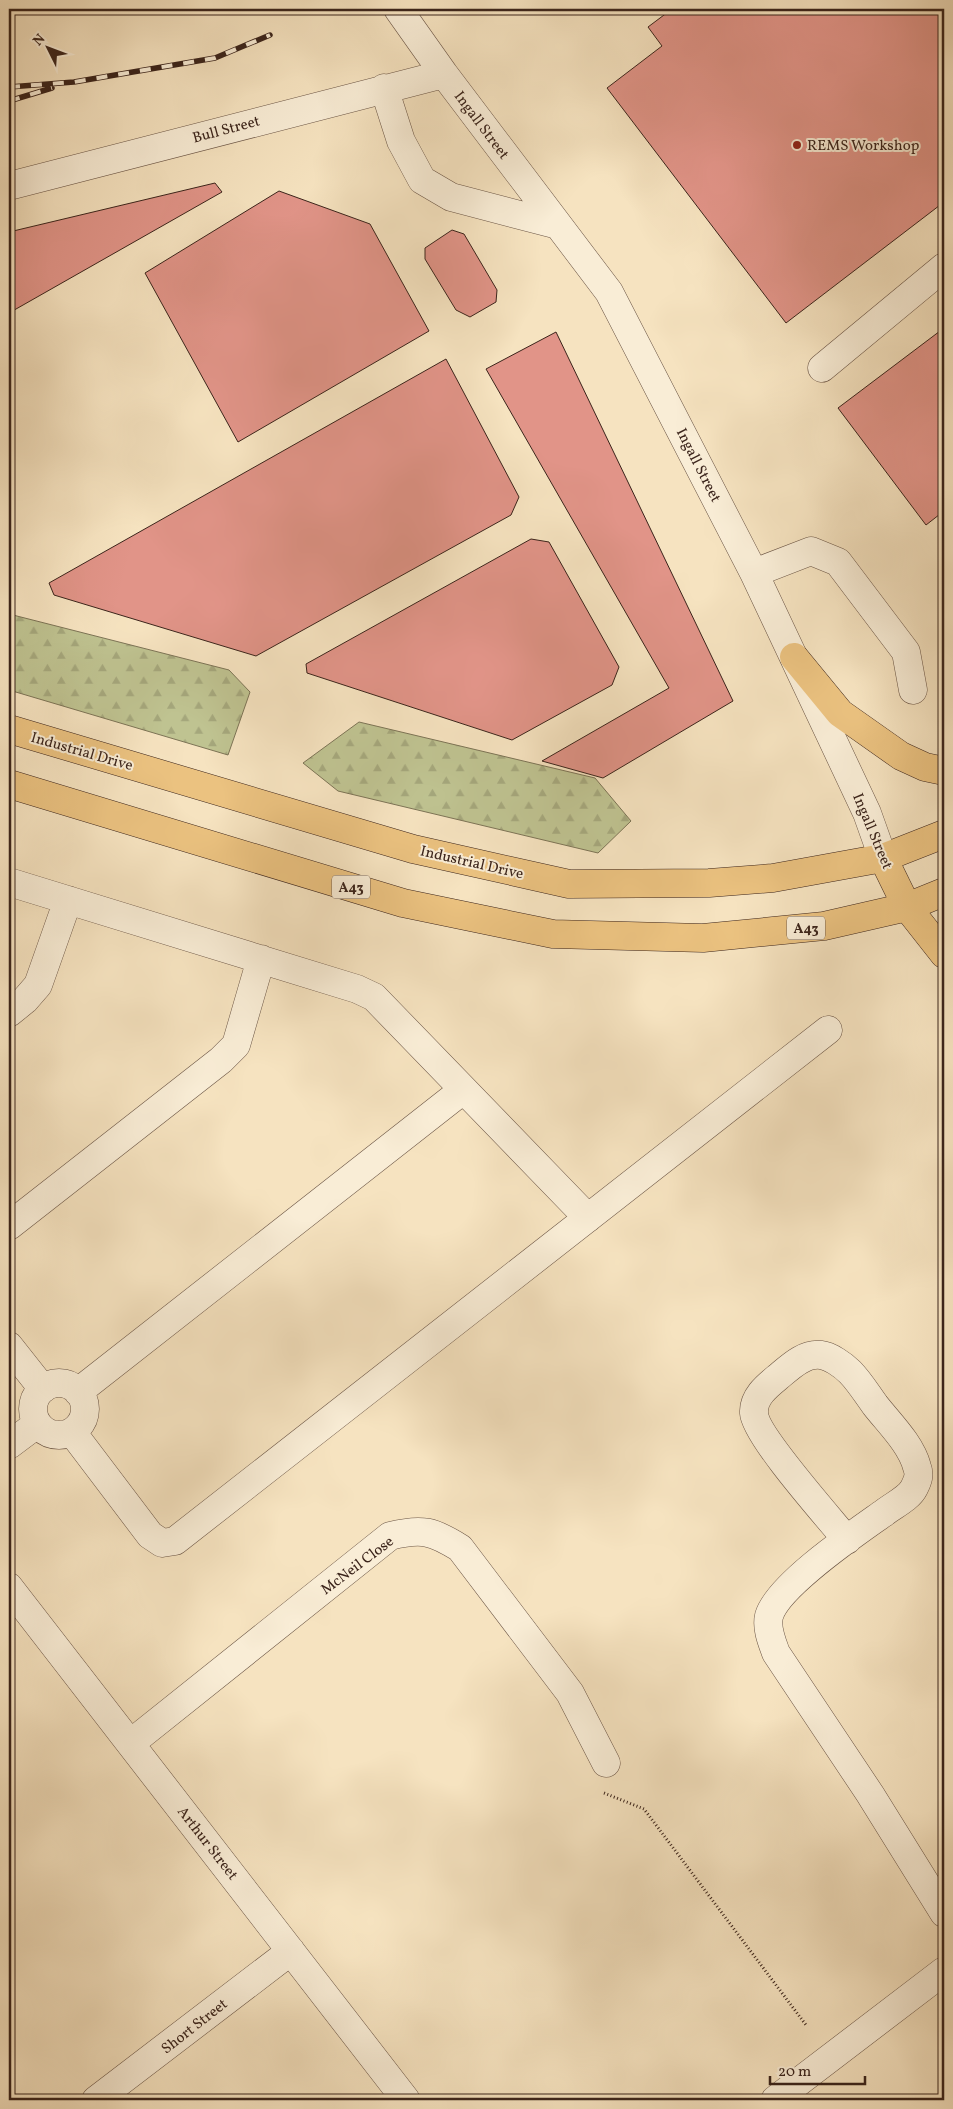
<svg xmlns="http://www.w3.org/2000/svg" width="953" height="2109" viewBox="0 0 953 2109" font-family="Vollkorn,serif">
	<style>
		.forest { fill: url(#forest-firs); stroke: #7d7456 }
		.building { fill: #e19488; stroke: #3b241b }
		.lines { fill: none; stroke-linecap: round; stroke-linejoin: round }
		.minor-casing { stroke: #6a5444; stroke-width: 29 }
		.major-casing { stroke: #3b241b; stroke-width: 29 }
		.highway-casing { stroke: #3b241b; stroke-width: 29 }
		.path { stroke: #3b241b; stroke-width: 3; stroke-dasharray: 1 2.5; stroke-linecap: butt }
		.minor { stroke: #f9edd6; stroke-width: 28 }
		.major { stroke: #ebc280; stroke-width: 28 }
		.highway { stroke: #ebc280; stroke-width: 28 }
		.rail-casing { stroke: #3b241b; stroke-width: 5.5 }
		.rail { stroke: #f9edd6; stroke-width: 4; stroke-dasharray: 11; stroke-linecap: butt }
		.poi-dot { fill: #8f2418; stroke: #f9edd6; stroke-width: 2 }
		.labels { text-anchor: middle; stroke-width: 4; stroke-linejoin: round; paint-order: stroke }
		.shield { fill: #f9edd6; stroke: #746053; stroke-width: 1 }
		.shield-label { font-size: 14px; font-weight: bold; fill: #3b241b }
		.street-label { font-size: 15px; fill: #3b241b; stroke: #f9edd6 }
		.poi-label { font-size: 15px; fill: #3b241b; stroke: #f9edd6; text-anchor: start }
	</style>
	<defs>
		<pattern id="forest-firs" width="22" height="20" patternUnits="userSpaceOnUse" patternTransform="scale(1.25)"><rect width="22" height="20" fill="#bfc391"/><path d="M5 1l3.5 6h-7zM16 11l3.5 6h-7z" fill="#a5a77c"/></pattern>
	</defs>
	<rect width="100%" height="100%" fill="#f6e3c0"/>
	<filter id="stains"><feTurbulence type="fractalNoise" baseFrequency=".004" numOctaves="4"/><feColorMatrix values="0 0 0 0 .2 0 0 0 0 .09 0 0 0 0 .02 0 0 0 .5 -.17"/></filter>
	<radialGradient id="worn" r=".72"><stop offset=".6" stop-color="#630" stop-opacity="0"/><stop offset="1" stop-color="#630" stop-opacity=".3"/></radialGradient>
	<!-- forest -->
	<path class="forest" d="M9,614L229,670L250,692L228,755L9,690Z
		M359,722L595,778L631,821L598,853L338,791L303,763Z"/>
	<!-- building -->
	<path class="building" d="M672,9H944V202L786,323L607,88L662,46L648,27Z
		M215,183L222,192L9,313V232Z
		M279,191L370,224L429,331L238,442L145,273Z
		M452,230L464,234L497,290L496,302L470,317L456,310L425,259V248Z
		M944,328V511L926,525L838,408Z
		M556,332L733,701L603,778L542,761L669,688L486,369Z
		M446,359L519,497L511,515L256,656L54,595L49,583Z
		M531,539L549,542L619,667L612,685L512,740L307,673L306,664Z"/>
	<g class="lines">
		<defs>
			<path id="minor" d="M398,9L444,74L609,292L754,573L867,813L883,858
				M384,88L401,141L422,180L451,197L558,225
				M9,186L444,74
				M822,368L944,267
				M754,573L811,551L838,562L906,652L913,690
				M9,882L357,989L374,997L588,1218
				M9,1013L25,1000L38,985L68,900
				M9,1226L221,1060L236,1045L261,959
				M9,1346L43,1389
				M33 1409a26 26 0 1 1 52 0a26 26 0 1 1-52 0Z
				M78,1392L463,1090
				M72,1432L150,1535L162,1543L175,1541L828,1030
				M9,1445L37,1424
				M847,1540C829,1518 755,1435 754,1413C753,1397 767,1386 778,1377C790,1367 804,1353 821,1355C830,1356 843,1365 850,1372C859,1381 867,1394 875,1405C889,1423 911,1444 917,1467C920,1475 918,1480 914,1488C909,1498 894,1505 885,1512C857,1532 778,1585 769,1616C766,1628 772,1642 776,1653L870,1794L944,1913
				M9,1587L406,2100
				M131,1743L390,1536C422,1528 433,1531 460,1548L570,1693L606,1763
				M96,2100L291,1951
				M775,2100L944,1971"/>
			<path id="major" d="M883,858L907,907L944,954"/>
			<path id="highway" d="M794,657L840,713L901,756L925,767L944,771
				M9,729L413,849L569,884L709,883L773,878L883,858L944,834
				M9,784L403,903L553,934L703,938L824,926L907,907L944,892"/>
		</defs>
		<!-- minor casing -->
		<use href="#minor" class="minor-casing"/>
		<!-- major casing -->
		<use href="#major" class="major-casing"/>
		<!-- highway casing -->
		<use href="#highway" class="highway-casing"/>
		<!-- path -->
		<path class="path" d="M604,1793L644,1809L806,2025"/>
		<!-- minor -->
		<use href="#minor" class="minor"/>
		<!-- major -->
		<use href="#major" class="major"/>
		<!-- highway -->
		<use href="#highway" class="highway"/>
		<defs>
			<path id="rail" d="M9,87L74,82L215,58L270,35
				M9,101L52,88"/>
		</defs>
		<!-- rail casing -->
		<use href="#rail" class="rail-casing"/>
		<!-- rail -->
		<use href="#rail" class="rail"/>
	</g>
	<!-- markers -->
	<circle class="poi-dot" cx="797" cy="145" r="5"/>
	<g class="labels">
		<!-- shield labels -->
		<g class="shield">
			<rect x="332" y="875.5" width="38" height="23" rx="4"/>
			<rect x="787" y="916.5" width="38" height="23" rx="4"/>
		</g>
		<g class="shield-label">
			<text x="351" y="892">A43</text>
			<text x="806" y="933">A43</text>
		</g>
		<!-- street labels -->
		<g class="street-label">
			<text transform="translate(482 125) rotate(53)" y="5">Ingall Street</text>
			<text transform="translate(226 129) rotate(-15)" y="5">Bull Street</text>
			<text transform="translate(699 465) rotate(63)" y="5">Ingall Street</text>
			<text transform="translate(82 751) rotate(16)" y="5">Industrial Drive</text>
			<text transform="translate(873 831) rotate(67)" y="5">Ingall Street</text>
			<text transform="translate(472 862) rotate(13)" y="5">Industrial Drive</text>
			<text transform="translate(357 1565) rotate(-37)" y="5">McNeil Close</text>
			<text transform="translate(208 1843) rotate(52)" y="5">Arthur Street</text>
			<text transform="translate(194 2026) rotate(-38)" y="5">Short Street</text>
		</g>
		<!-- poi labels -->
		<g class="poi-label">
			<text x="807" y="150">REMS Workshop</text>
		</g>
	</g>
	<!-- margin -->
	<rect width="953" height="2109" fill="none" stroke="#f6e3c0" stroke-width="30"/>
	<rect x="10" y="10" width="933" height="2089" fill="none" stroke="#3b241b" stroke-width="2.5"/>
	<rect x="15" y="15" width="923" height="2079" fill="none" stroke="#3b241b"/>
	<!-- north arrow -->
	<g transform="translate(48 48) rotate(312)" stroke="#f9edd6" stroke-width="4" paint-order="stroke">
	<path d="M0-4L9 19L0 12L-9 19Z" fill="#3b241b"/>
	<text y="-8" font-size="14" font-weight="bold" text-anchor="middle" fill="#3b241b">N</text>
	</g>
	<!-- scale -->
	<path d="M770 2076v8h95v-8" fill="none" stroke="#3b241b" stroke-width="2.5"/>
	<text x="778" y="2076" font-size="15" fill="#3b241b" stroke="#f9edd6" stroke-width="4" paint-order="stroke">20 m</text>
	<rect width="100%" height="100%" filter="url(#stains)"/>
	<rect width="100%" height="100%" fill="url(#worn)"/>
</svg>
